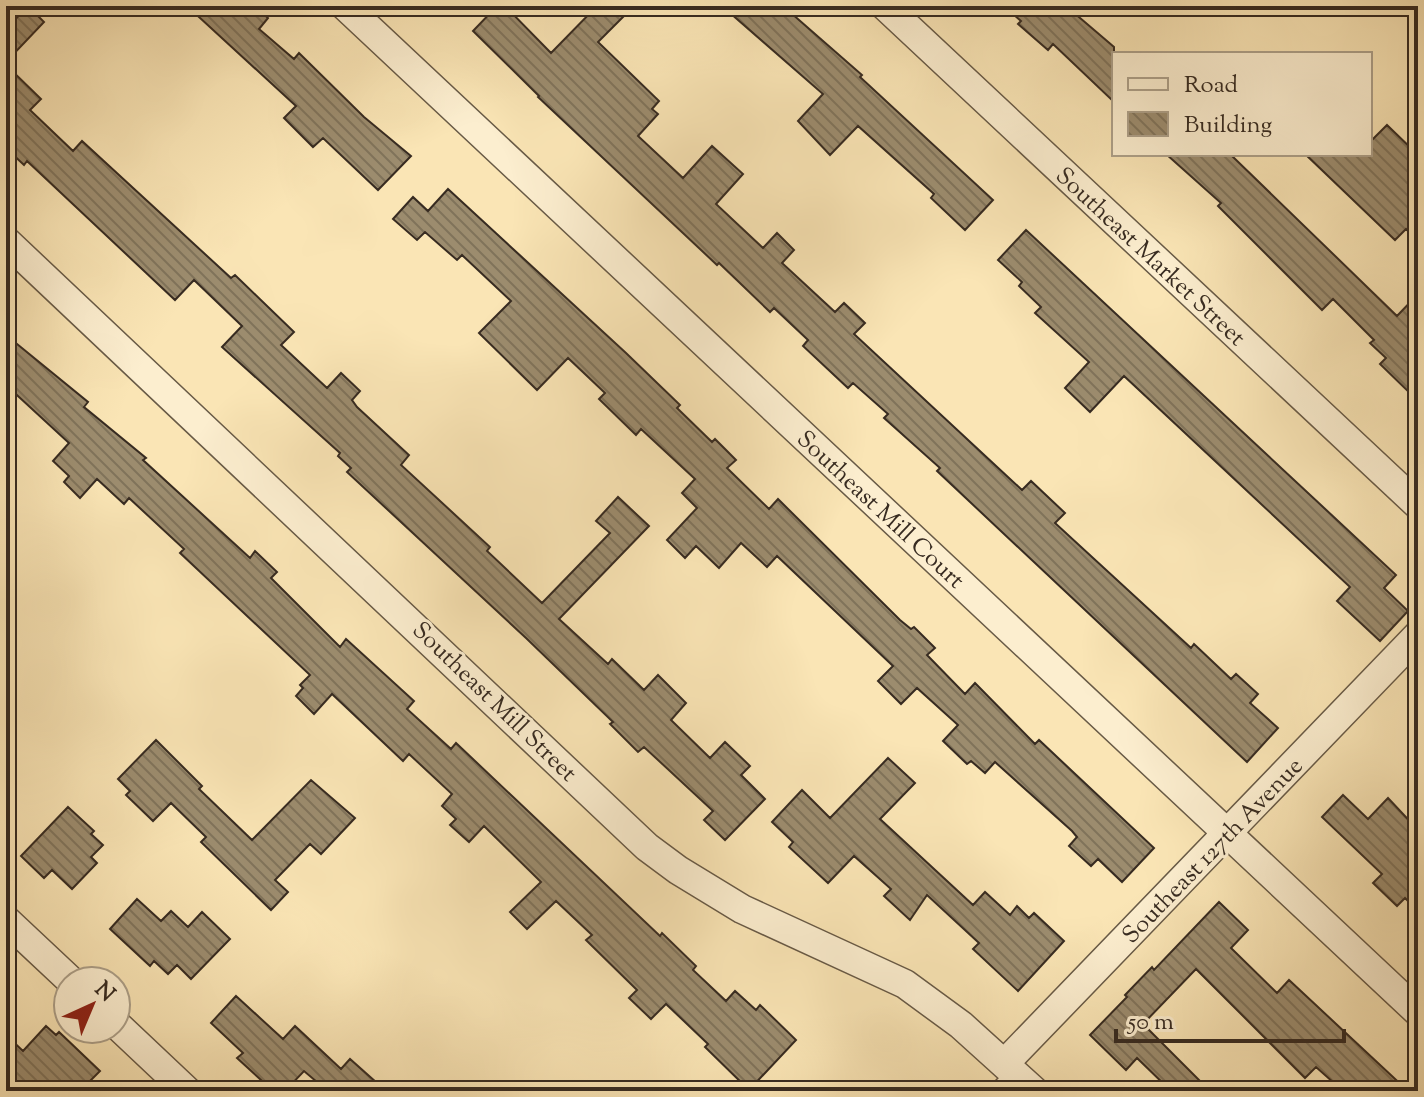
<svg xmlns="http://www.w3.org/2000/svg" width="1424" height="1097" viewBox="0 0 1424 1097" font-family="'Sorts Mill Goudy',serif">
	<style>
		.building { fill: url(#building-back-hatch); stroke: #372b21; stroke-width: 2 }
		.lines { fill: none; stroke-linecap: round; stroke-linejoin: round }
		.lane-casing { stroke: #685a46; stroke-width: 17 }
		.street-casing { stroke: #685a46; stroke-width: 31 }
		.lane { stroke: #fceecf; stroke-width: 14 }
		.street { stroke: #fceecf; stroke-width: 28 }
		.labels { text-anchor: middle; stroke-width: 6; stroke-linejoin: round; paint-order: stroke }
		.street-label { font-size: 24px; fill: #372b21; stroke: #fceecf }
	</style>
	<defs>
		<pattern id="building-back-hatch" width="6" height="6" patternUnits="userSpaceOnUse" patternTransform="scale(2)"><rect width="6" height="6" fill="#9c8c6e"/><path d="M-1 5l2 2M0 0l6 6M5-1l2 2" fill="none" stroke="#80735a"/></pattern>
	</defs>
	<rect width="100%" height="100%" fill="#fae5b5"/>
	<filter id="stains"><feTurbulence type="fractalNoise" baseFrequency=".0025" numOctaves="4"/><feColorMatrix values="0 0 0 0 .2 0 0 0 0 .09 0 0 0 0 .02 0 0 0 .5 -.17"/></filter>
	<radialGradient id="worn" r=".72"><stop offset=".6" stop-color="#630" stop-opacity="0"/><stop offset="1" stop-color="#630" stop-opacity=".3"/></radialGradient>
	<!-- building -->
	<path class="building" d="M28,6L44,22L6,62V29Z
		M187,6H255L268,18L259,29L294,59L299,53L364,117L411,156L378,190L323,138L313,147L284,118L296,106Z
		M497,6H505L551,53L597,6H634L598,42L659,101L652,109L658,114L638,136L683,178L712,146L743,174L716,204L763,248L777,233L794,250L782,263L835,312L844,303L865,323L854,334L1022,490L1031,481L1065,513L1055,523L1191,648L1194,644L1231,679L1236,674L1258,694L1250,703L1278,728L1247,762L937,471L940,468L884,418L888,414L853,383L848,388L803,346L808,340L774,308L770,312L719,263L717,265L538,97L539,96L473,31Z
		M722,6H783L862,75L860,77L993,200L965,230L931,198L934,194L858,126L830,155L798,121L823,94Z
		M1004,6H1066L1100,35L1114,47V102L1053,44L1048,50L1018,24L1021,21Z
		M6,65L41,99L30,110L73,151L82,141L231,278L235,275L294,332L281,345L327,388L341,373L360,391L352,400L357,407L409,455L401,465L490,547L487,551L542,603L610,533L596,521L618,497L649,526L559,619L608,664L612,659L644,690L658,675L686,703L671,720L710,758L725,742L750,766L741,775L765,799L725,840L704,820L713,811L644,747L638,752L610,724L613,722L526,638L347,472L351,468L338,456L340,453L222,347L242,326L194,280L175,300L27,161L24,165L6,148Z
		M1387,125L1418,155V241L1406,229L1395,240L1305,154H1370V142Z
		M1166,154H1230L1397,316L1418,294V401L1380,364L1386,358L1370,343L1374,340L1333,299L1322,310L1218,206L1221,203Z
		M448,189L626,353L680,405L677,408L712,442L715,439L736,460L727,468L769,509L778,499L900,620L911,629L914,627L935,648L927,655L965,694L975,683L1035,744L1039,740L1154,848L1122,882L1098,859L1091,866L1069,846L1077,837L1072,831L995,762L985,773L971,761L967,764L943,741L958,725L917,688L901,704L878,681L893,666L777,556L767,567L741,543L719,568L696,546L685,558L667,540L697,508L682,493L695,479L641,429L636,435L599,399L605,393L568,358L537,390L479,333L511,301L462,255L457,260L425,232L417,240L393,219L413,197L428,211Z
		M1026,230L1396,575L1384,588L1408,611L1380,641L1337,601L1350,587L1124,376L1090,412L1065,388L1089,362L1035,313L1041,307L1019,286L1022,282L998,260Z
		M6,335L88,402L84,407L146,458L143,460L250,558L255,551L277,572L271,578L340,647L346,639L414,701L407,709L451,749L456,743L660,936L662,933L696,966L693,970L726,1001L735,991L756,1010L760,1005L796,1040L749,1090L705,1047L708,1044L666,1004L651,1019L629,998L637,990L586,940L592,935L556,901L527,929L510,912L541,882L484,826L469,842L450,825L456,819L442,806L452,794L409,754L403,761L332,694L314,714L296,696L303,688L300,685L310,675L180,553L184,549L129,498L124,504L97,479L80,498L64,482L69,476L53,461L69,443L6,385Z
		M156,740L202,786L199,789L252,840L311,780L355,818L321,854L310,844L275,880L288,892L271,910L201,842L206,837L171,803L153,821L126,795L130,791L118,779Z
		M888,758L915,783L880,819L973,905L985,892L1010,915L1017,906L1029,918L1034,913L1064,941L1018,991L973,949L979,943L927,895L910,920L884,896L891,889L854,856L828,883L789,847L793,842L772,822L802,790L830,818Z
		M1343,795L1368,819L1388,798L1418,830V911L1405,898L1397,906L1373,883L1382,874L1322,817Z
		M68,807L94,831L91,834L103,845L91,857L97,863L72,889L52,870L44,878L21,856Z
		M137,899L161,921L171,911L188,927L202,912L230,939L191,979L177,965L168,974L154,961L150,966L110,929Z
		M1219,902L1248,930L1231,948L1277,993L1289,980L1408,1091H1343L1316,1067L1305,1078L1196,969L1143,1024L1210,1091H1171L1137,1058L1126,1070L1090,1035L1127,997L1125,995L1152,967L1154,970Z
		M236,996L283,1039L295,1026L341,1069L350,1059L386,1091H322L324,1088L304,1071L285,1091H273L237,1058L243,1053L211,1023Z
		M46,1026L56,1035L59,1032L100,1071L80,1091H6V1035L23,1051Z"/>
	<g class="lines">
		<defs>
			<path id="lane" d="M996,1091L1015,1072"/>
			<path id="street" d="M345,6L1418,1012
				M885,6L1418,505
				M6,241L647,847L678,870L742,909L905,984L961,1025L1034,1091
				M6,920L71,981
				M116,1024L187,1091
				M1005,1063L1418,635"/>
		</defs>
		<!-- lane casing -->
		<use href="#lane" class="lane-casing"/>
		<!-- street casing -->
		<use href="#street" class="street-casing"/>
		<!-- lane -->
		<use href="#lane" class="lane"/>
		<!-- street -->
		<use href="#street" class="street"/>
	</g>
	<g class="labels">
		<!-- street labels -->
		<g class="street-label">
			<text transform="translate(1151 256) rotate(43)" y="8">Southeast Market Street</text>
			<text transform="translate(881 509) rotate(43)" y="8">Southeast Mill Court</text>
			<text transform="translate(495 701) rotate(44)" y="8">Southeast Mill Street</text>
			<text transform="translate(1212 850) rotate(-46)" y="8">Southeast 127th Avenue</text>
		</g>
	</g>
	<!-- margin -->
	<rect width="1424" height="1097" fill="none" stroke="#fae5b5" stroke-width="32"/>
	<rect x="8" y="8" width="1408" height="1081" fill="none" stroke="#372b21" stroke-width="4"/>
	<rect x="16" y="16" width="1392" height="1065" fill="none" stroke="#372b21" stroke-width="2"/>
	<!-- legend -->
	<rect x="1112" y="52" width="260" height="104" fill="#fceecf" stroke="#ada089" stroke-width="2"/>
	<rect x="1128" y="78" width="40" height="12" fill="#fceecf" stroke="#ada089" stroke-width="2"/>
	<text x="1184" y="92" font-size="24" fill="#372b21">Road</text>
	<rect x="1128" y="112" width="40" height="24" fill="url(#building-back-hatch)" stroke="#ada089" stroke-width="2"/>
	<text x="1184" y="132" font-size="24" fill="#372b21">Building</text>
	<!-- north arrow -->
	<g transform="translate(92 1005) rotate(44)"><circle r="38" fill="#fceecf" stroke="#ada089" stroke-width="2"/>
	<path d="M0-6L14 30L0 20L-14 30Z" fill="#8f2418"/>
	<text y="-12" font-size="22" font-weight="bold" text-anchor="middle" fill="#372b21">N</text>
	</g>
	<!-- scale -->
	<path d="M1116 1029v12h228v-12" fill="none" stroke="#372b21" stroke-width="4"/>
	<text x="1128" y="1029" font-size="24" fill="#372b21" stroke="#fceecf" stroke-width="6" paint-order="stroke">50 m</text>
	<rect width="100%" height="100%" filter="url(#stains)"/>
	<rect width="100%" height="100%" fill="url(#worn)"/>
</svg>
